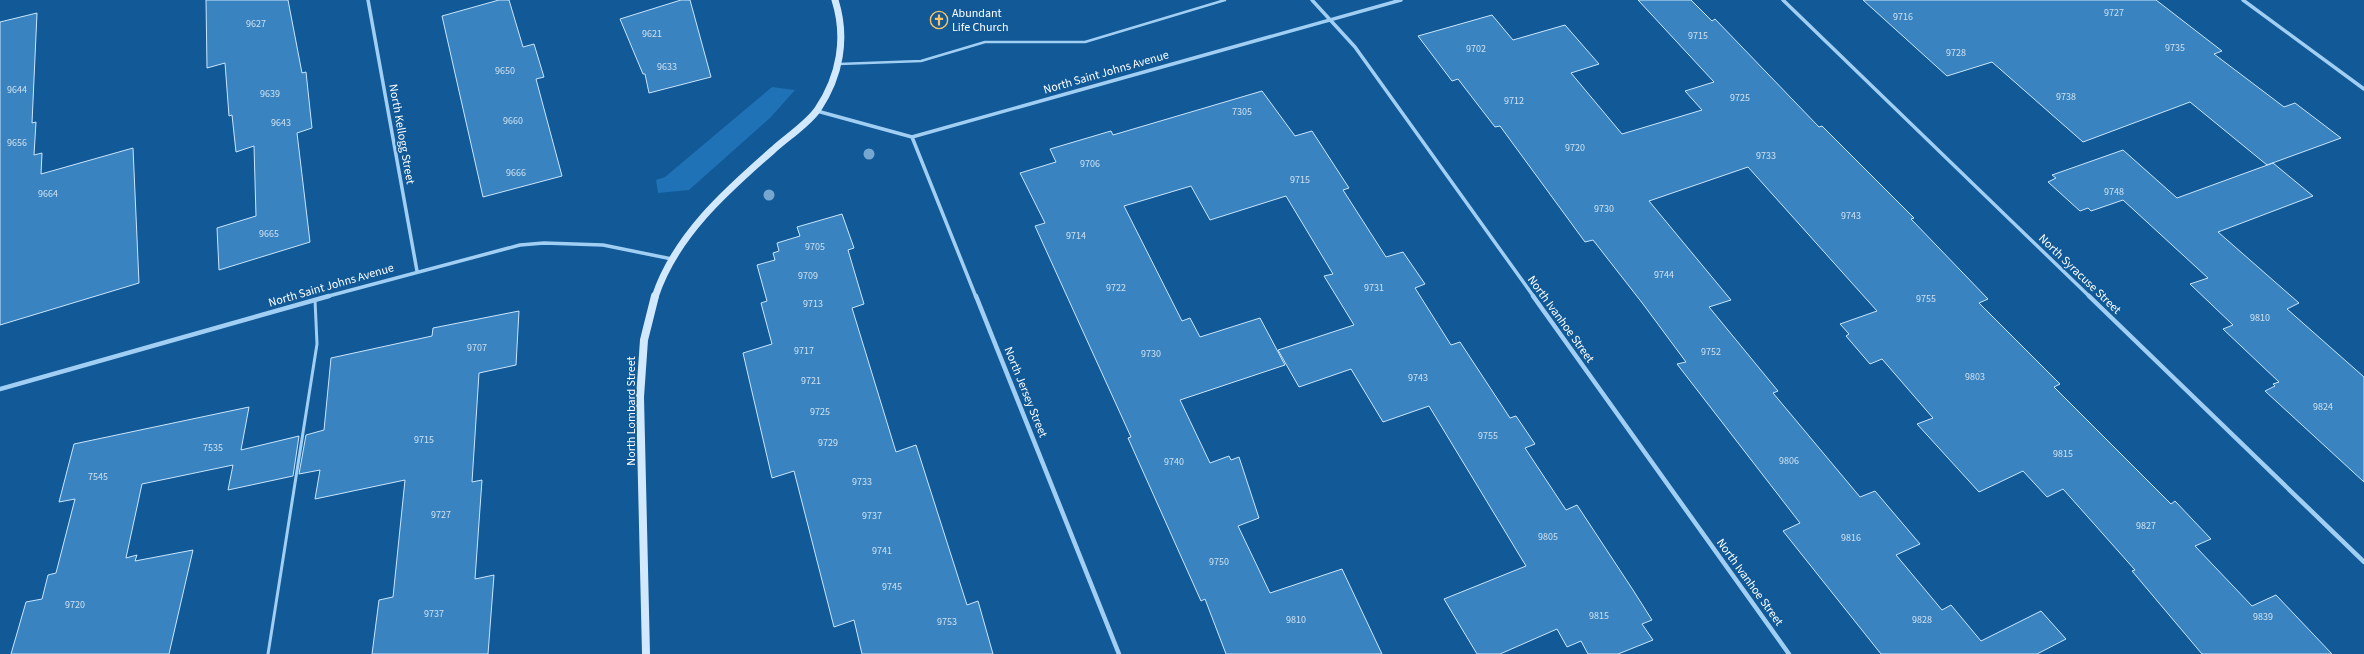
<svg xmlns="http://www.w3.org/2000/svg" width="2364" height="654" viewBox="0 0 2364 654" font-family="'Source Sans 3',sans-serif">
	<style>
		.green { fill: #1f72b5 }
		.building { fill: #3983c0; stroke: #c9e6fe }
		.lines { fill: none; stroke-linecap: round; stroke-linejoin: round }
		.lane-far1 { stroke: #a1cff4; stroke-width: 2.5 }
		.lane { stroke: #a1cff4; stroke-width: 3 }
		.street-far1 { stroke: #a1cff4; stroke-width: 3.5 }
		.street { stroke: #a1cff4; stroke-width: 4.5 }
		.secondary-far1 { stroke: #d1e8fd; stroke-width: 7 }
		.secondary { stroke: #d1e8fd; stroke-width: 8 }
		.tree { fill: #76a7d0 }
		.labels { text-anchor: middle; stroke-width: 3.5; stroke-linejoin: round; paint-order: stroke }
		.number-label { font-size: 10px; fill: #cee0ef }
		.poi-label { font-size: 12px; fill: #fff; stroke: #115997; text-anchor: start }
		.street-label { font-size: 12px; fill: #fff; stroke: #115997 }
	</style>
	<rect width="100%" height="100%" fill="#115997"/>
	<!-- green -->
	<path class="green" d="M772,87L795,90L770,118L689,190L658,193L656,180L665,177Z"/>
	<!-- building -->
	<path class="building" d="M206,0H288L302,73L306,72L312,128L297,133L310,242L219,270L217,228L256,216L254,146L236,152L232,115L229,116L225,63L207,68Z
		M499,0H509L523,47L534,44L544,77L536,79L562,176L483,197L442,16Z
		M681,0H690L711,77L649,93L645,74H643L620,19Z
		M1638,0H1691L1712,21L1715,19L1819,127L1822,126L1914,218L1911,219L1988,299L1979,303L2060,384L2054,387L2171,504L2175,501L2211,539L2195,546L2252,606L2276,595L2332,654H2202L2132,571L2135,570L2063,489L2047,497L2023,471L1979,492L1917,424L1933,418L1882,359L1870,364L1846,336L1849,334L1840,324L1877,311L1748,167L1649,201L1731,300L1709,307L1778,391L1773,393L1860,497L1875,491L1920,544L1896,555L1942,610L1951,605L1981,641L2041,611L2066,639L2037,654H1881L1783,531L1800,523L1677,364L1686,362L1643,304L1593,240L1585,242L1500,126L1495,127L1458,79L1452,81L1418,36L1492,15L1513,40L1565,25L1599,64L1571,73L1622,134L1702,110L1685,91L1714,82Z
		M1863,0H2156L2222,51L2214,54L2284,107L2295,103L2341,138L2267,165L2190,102L2083,142L1992,62L1947,76Z
		M37,13L32,123L36,122L34,155L42,153L41,174L133,148L139,283L0,325V22Z
		M1262,91L1295,136L1312,131L1349,188L1343,190L1386,257L1403,252L1425,284L1415,288L1451,345L1460,342L1510,418L1516,416L1535,444L1525,448L1566,510L1577,505L1633,590L1652,620L1642,624L1653,640L1618,654H1588L1581,641L1567,647L1557,629L1500,654H1477L1444,599L1526,566L1429,406L1383,422L1351,369L1299,387L1278,350L1354,325L1324,276L1333,274L1286,196L1210,220L1191,186L1124,206L1182,321L1190,318L1200,337L1260,318L1285,365L1180,400L1210,463L1229,456L1231,460L1239,457L1259,518L1238,526L1270,593L1342,569L1382,654H1226L1205,599L1201,601L1128,438L1131,437L1035,226L1045,223L1020,173L1056,162L1050,149L1111,131L1113,135Z
		M2123,150L2177,198L2273,163L2313,196L2218,232L2299,303L2287,309L2364,377V482L2265,391L2275,386L2273,384L2279,382L2223,329L2233,325L2190,284L2208,278L2123,200L2091,211L2088,208L2080,211L2048,182L2056,178L2052,175Z
		M842,214L854,248L848,250L864,304L852,308L896,452L916,445L967,605L978,601L993,654H862L854,620L834,627L794,471L772,478L743,353L772,344L761,303L767,301L757,265L775,260L773,253L779,251L777,243L800,236L797,227Z
		M519,311L516,365L479,373L472,482L482,480L475,579L494,575L488,654H372L379,600L393,597L405,480L315,499L320,470L299,474L306,435L324,430L331,358L432,336L433,328Z
		M249,407L241,450L299,436L293,476L228,490L233,465L142,484L126,558L137,555L135,561L193,550L169,654H11L26,602L42,599L48,575L56,573L75,499L59,502L74,444Z"/>
	<g class="lines">
		<!-- lane-far1 -->
		<path class="lane-far1" d="M839,64L921,61L985,42H1085L1225,0"/>
		<!-- lane -->
		<path class="lane" d="M268,654L317,344L315,300"/>
		<!-- street-far1 -->
		<path class="street-far1" d="M368,0L417,271
			M1312,0L1355,47L1534,297
			M1783,0L2090,297
			M2243,0L2364,89
			M817,111L912,137L1401,0
			M912,137L976,297
			M325,297L520,245L544,243L603,245L672,259"/>
		<!-- street -->
		<path class="street" d="M976,296L1119,654
			M1533,296L1789,654
			M2089,296L2364,562
			M0,389L329,296"/>
		<!-- secondary-far1 -->
		<path class="secondary-far1" d="M655,297C675,236 726,191 773,150C786,138 809,123 818,109C840,76 847,38 835,0"/>
		<!-- secondary -->
		<path class="secondary" d="M646,654L640,397L644,340L655,296"/>
	</g>
	<!-- trees -->
	<g class="tree">
		<circle cx="869" cy="154" r="5.5"/>
		<circle cx="769" cy="195" r="5.5"/>
	</g>
	<!-- icons -->
	<defs>
		<symbol id="church-ring" viewBox="-11 -11 22 22"><circle r="9.5" fill="#115997" stroke="#ffc364" stroke-width="1.5"/><path d="M-1.2-6h2.4v3.5h3.3v2.4h-3.3V6h-2.4V-.1h-3.3v-2.4h3.3Z" fill="#ffc364"/></symbol>
	</defs>
	<g fill-rule="evenodd">
		<use href="#church-ring" x="929" y="10" width="20" height="20"/>
	</g>
	<g class="labels">
		<!-- number labels -->
		<g class="number-label">
			<text x="2114" y="16">9727</text>
			<text x="1903" y="20">9716</text>
			<text x="256" y="27">9627</text>
			<text x="652" y="37">9621</text>
			<text x="1698" y="39">9715</text>
			<text x="2175" y="51">9735</text>
			<text x="1476" y="52">9702</text>
			<text x="1956" y="56">9728</text>
			<text x="667" y="70">9633</text>
			<text x="505" y="74">9650</text>
			<text x="17" y="93">9644</text>
			<text x="270" y="97">9639</text>
			<text x="2066" y="100">9738</text>
			<text x="1740" y="101">9725</text>
			<text x="1514" y="104">9712</text>
			<text x="1242" y="115">7305</text>
			<text x="513" y="124">9660</text>
			<text x="281" y="126">9643</text>
			<text x="17" y="146">9656</text>
			<text x="1575" y="151">9720</text>
			<text x="1766" y="159">9733</text>
			<text x="1090" y="167">9706</text>
			<text x="516" y="176">9666</text>
			<text x="1300" y="183">9715</text>
			<text x="2114" y="195">9748</text>
			<text x="48" y="197">9664</text>
			<text x="1604" y="212">9730</text>
			<text x="1851" y="219">9743</text>
			<text x="269" y="237">9665</text>
			<text x="1076" y="239">9714</text>
			<text x="815" y="250">9705</text>
			<text x="1664" y="278">9744</text>
			<text x="808" y="279">9709</text>
			<text x="1116" y="291">9722</text>
			<text x="1374" y="291">9731</text>
			<text x="1926" y="302">9755</text>
			<text x="813" y="307">9713</text>
			<text x="2260" y="321">9810</text>
			<text x="477" y="351">9707</text>
			<text x="804" y="354">9717</text>
			<text x="1711" y="355">9752</text>
			<text x="1151" y="357">9730</text>
			<text x="1975" y="380">9803</text>
			<text x="1418" y="381">9743</text>
			<text x="811" y="384">9721</text>
			<text x="2323" y="410">9824</text>
			<text x="820" y="415">9725</text>
			<text x="1488" y="439">9755</text>
			<text x="424" y="443">9715</text>
			<text x="828" y="446">9729</text>
			<text x="213" y="451">7535</text>
			<text x="2063" y="457">9815</text>
			<text x="1789" y="464">9806</text>
			<text x="1174" y="465">9740</text>
			<text x="98" y="480">7545</text>
			<text x="862" y="485">9733</text>
			<text x="441" y="518">9727</text>
			<text x="872" y="519">9737</text>
			<text x="2146" y="529">9827</text>
			<text x="1548" y="540">9805</text>
			<text x="1851" y="541">9816</text>
			<text x="882" y="554">9741</text>
			<text x="1219" y="565">9750</text>
			<text x="892" y="590">9745</text>
			<text x="75" y="608">9720</text>
			<text x="434" y="617">9737</text>
			<text x="1599" y="619">9815</text>
			<text x="2263" y="620">9839</text>
			<text x="1296" y="623">9810</text>
			<text x="1922" y="623">9828</text>
			<text x="947" y="625">9753</text>
		</g>
		<!-- poi labels -->
		<g class="poi-label">
			<text x="952" y="17">Abundant<tspan x="952" dy="14">Life Church</tspan></text>
		</g>
		<!-- street labels -->
		<g class="street-label">
			<text transform="translate(1106 72) rotate(-16)" y="4">North Saint Johns Avenue</text>
			<text transform="translate(402 134) rotate(80)" y="4">North Kellogg Street</text>
			<text transform="translate(2080 274) rotate(44)" y="4">North Syracuse Street</text>
			<text transform="translate(331 285) rotate(-16)" y="4">North Saint Johns Avenue</text>
			<text transform="translate(1561 319) rotate(54)" y="4">North Ivanhoe Street</text>
			<text transform="translate(1026 392) rotate(68)" y="4">North Jersey Street</text>
			<text transform="translate(631 411) rotate(-90)" y="4">North Lombard Street</text>
			<text transform="translate(1750 582) rotate(54)" y="4">North Ivanhoe Street</text>
		</g>
	</g>
</svg>
